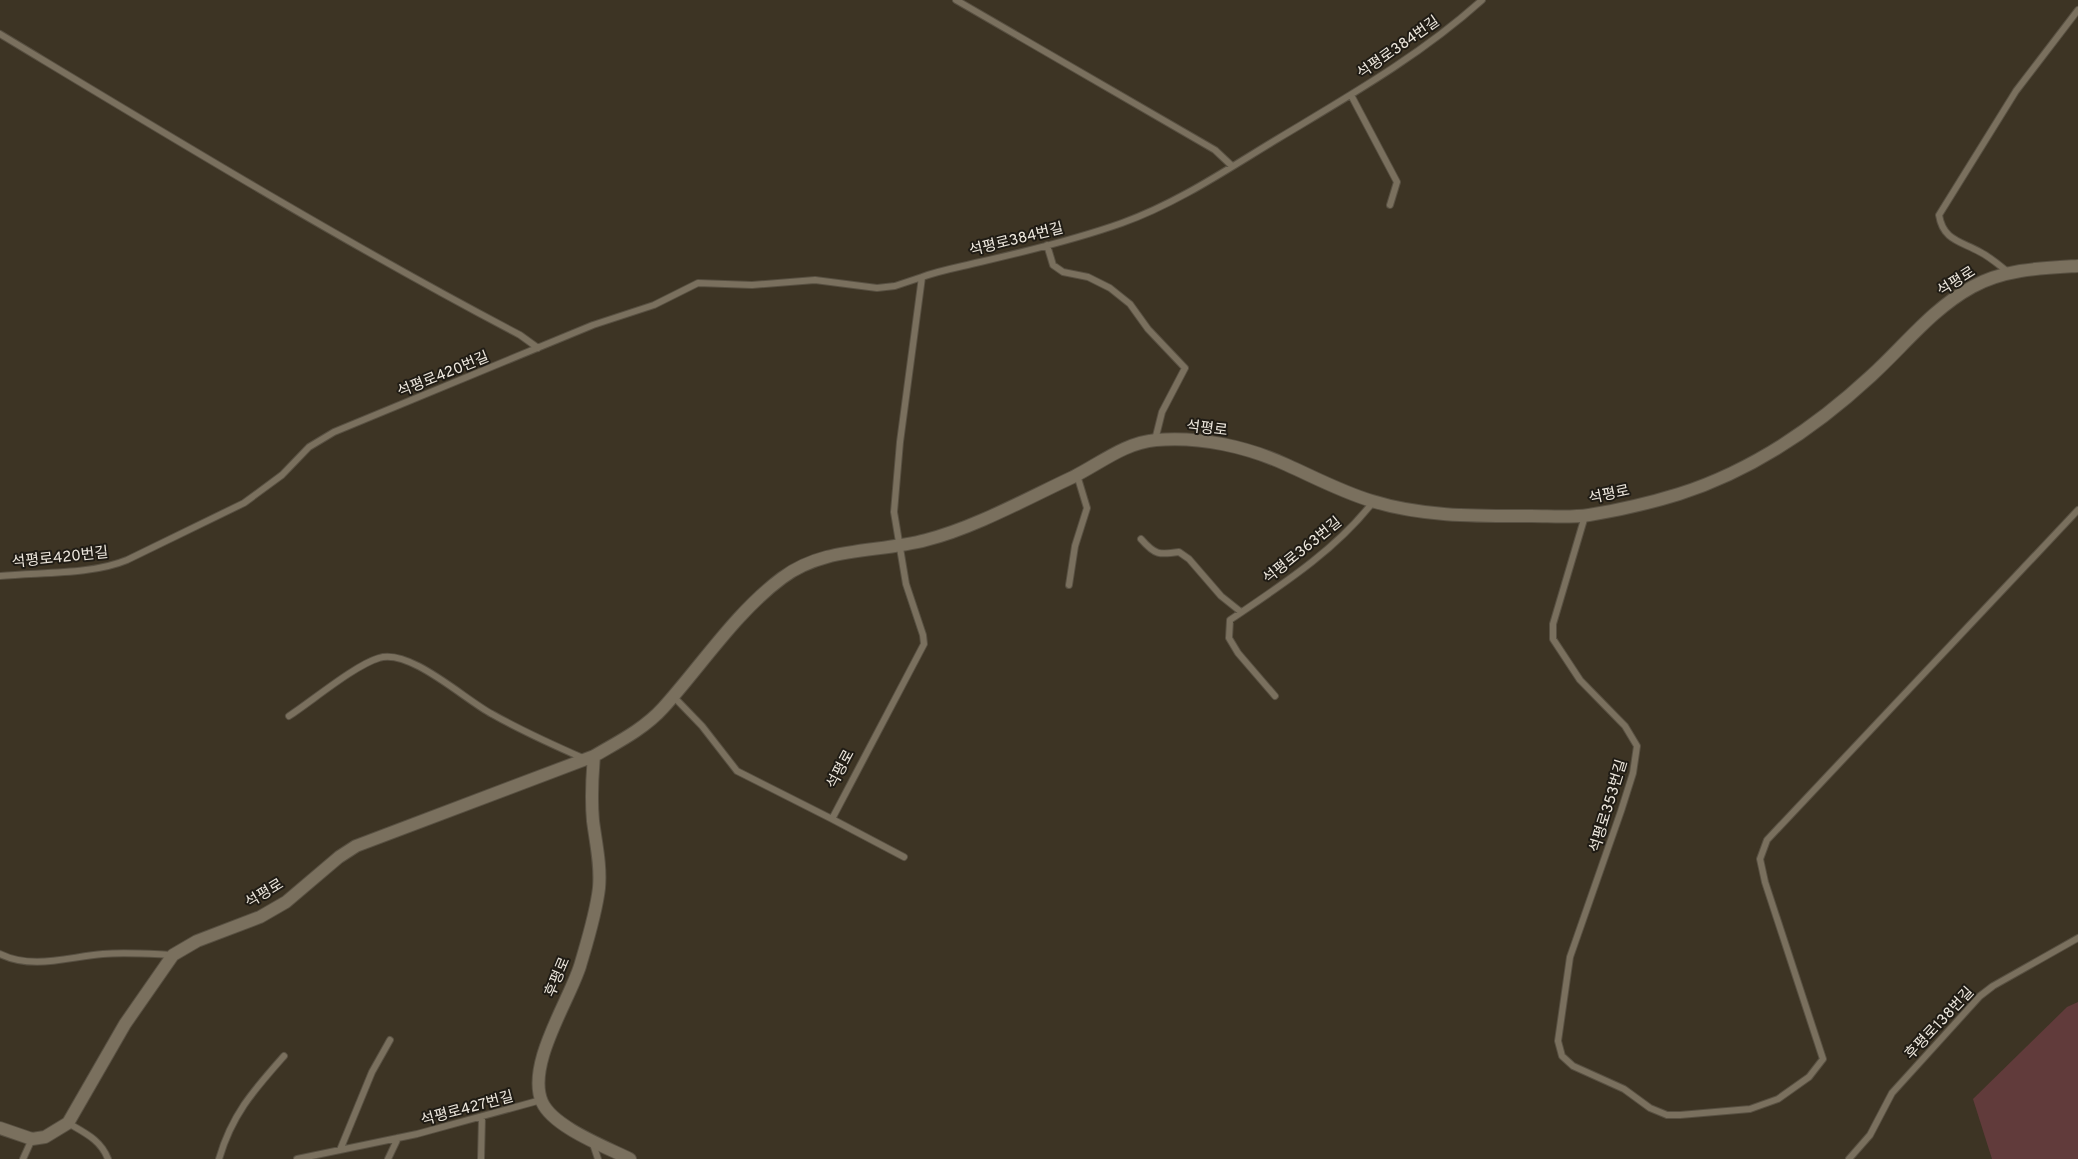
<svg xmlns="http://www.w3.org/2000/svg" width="2078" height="1159" viewBox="0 0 2078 1159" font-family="Overpass,'Noto Sans KR',sans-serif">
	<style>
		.green { fill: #613b3b }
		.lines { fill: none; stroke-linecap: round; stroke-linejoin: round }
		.lane-casing { stroke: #585042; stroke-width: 8 }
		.street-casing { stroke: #585042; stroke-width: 14 }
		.lane { stroke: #7a705e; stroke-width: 6 }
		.street { stroke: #7a705e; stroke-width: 12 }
		.labels { text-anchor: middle; stroke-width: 4; stroke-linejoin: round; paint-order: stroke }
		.street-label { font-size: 15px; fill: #ede7dd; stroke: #201c15 }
	</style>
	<rect width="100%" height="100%" fill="#3d3424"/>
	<!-- green -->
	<path class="green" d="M2078,1002V1159H1992L1973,1099L2067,1007Z"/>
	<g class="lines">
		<defs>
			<path id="lane" d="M956,0L1215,150L1232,166
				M0,34C171,137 343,242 520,335L538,348
				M1351,95L1397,182L1390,205
				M1047,245L1053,265L1063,272L1088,277L1110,288L1130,304L1148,329L1185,368L1162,412L1155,440
				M2008,272C1999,265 1990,257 1980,252C1960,241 1943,240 1939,215L2016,91L2078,10
				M1585,516L1553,624V639L1580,680L1625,726L1637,746L1633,773L1621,811L1570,957L1558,1041L1562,1056L1573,1066L1624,1089L1650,1108L1667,1115H1680L1750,1109L1778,1099L1809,1077L1823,1059L1765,882L1760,859L1767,840L2078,510
				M1141,539C1155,555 1159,555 1179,552L1189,559L1221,596L1241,612
				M0,576C40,572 91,575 127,560L244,503L282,475L309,447L334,432L593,325L654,305L698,283L752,285L815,280L877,288L895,286L922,277
				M1069,585L1075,546L1087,508L1077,475
				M673,696L702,726L737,771L832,819L924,644L923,635L906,584L894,512L900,442L922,277C941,270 960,267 980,262C1028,251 1077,239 1122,223C1178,203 1229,168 1279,138C1349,96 1421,55 1482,0
				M1275,696L1238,653L1229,638L1230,620C1280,586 1335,551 1373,502
				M289,716C312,701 355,665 379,658C410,648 465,700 492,714C522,731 553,745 585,759
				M832,819L904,857
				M0,954C33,970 68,957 103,954C126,952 150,954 173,955
				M68,1123C85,1133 101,1140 108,1159
				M592,1141L598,1159
				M340,1150L372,1072L390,1040
				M23,1159L32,1139
				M219,1159C232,1114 254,1090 284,1056
				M297,1159L417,1134L541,1100
				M388,1159L398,1138
				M481,1159L482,1117
				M1849,1159L1870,1135L1892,1093L1980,996L1993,986L2078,938"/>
			<path id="street" d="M594,756C592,778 591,799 593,821C596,844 601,865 599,888C596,914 587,942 580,966C569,1001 526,1065 542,1102C553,1127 606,1147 630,1159
				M0,1128L32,1139L45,1137L68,1123L125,1024L173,955L197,941L260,917L286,902L339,857L356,846L594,756C618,742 644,729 663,708C701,666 736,612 782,578C824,546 878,553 926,540C974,528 1028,498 1073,477C1101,463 1124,443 1156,440C1200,436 1248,447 1287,465C1316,478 1342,492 1372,501C1423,517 1478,516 1531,516C1550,516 1570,518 1589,515C1620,510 1650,503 1679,494C1751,471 1816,427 1871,376C1904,346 1932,309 1972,287C2004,269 2042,268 2078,266"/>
		</defs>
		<!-- lane casing -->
		<use href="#lane" class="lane-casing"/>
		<!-- street casing -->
		<use href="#street" class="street-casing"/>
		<!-- lane -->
		<use href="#lane" class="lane"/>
		<!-- street -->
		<use href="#street" class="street"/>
	</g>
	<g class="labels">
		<!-- street labels -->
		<g class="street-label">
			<text transform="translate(1398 47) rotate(-35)" y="5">석평로384번길</text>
			<text transform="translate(1016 239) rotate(-14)" y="5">석평로384번길</text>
			<text transform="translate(1956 281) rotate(-32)" y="5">석평로</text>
			<text transform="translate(443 374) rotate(-22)" y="5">석평로420번길</text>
			<text transform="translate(1207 428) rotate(7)" y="5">석평로</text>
			<text transform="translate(1609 494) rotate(-12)" y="5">석평로</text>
			<text transform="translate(1302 550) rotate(-39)" y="5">석평로363번길</text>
			<text transform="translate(60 557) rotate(-6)" y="5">석평로420번길</text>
			<text transform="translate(840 769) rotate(-62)" y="5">석평로</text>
			<text transform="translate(1608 806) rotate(-73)" y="5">석평로353번길</text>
			<text transform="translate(264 893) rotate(-31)" y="5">석평로</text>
			<text transform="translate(557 977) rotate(-67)" y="5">후평로</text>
			<text transform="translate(1939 1023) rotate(-47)" y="5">후평로138번길</text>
			<text transform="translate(467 1108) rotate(-15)" y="5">석평로427번길</text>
		</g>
	</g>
</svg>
